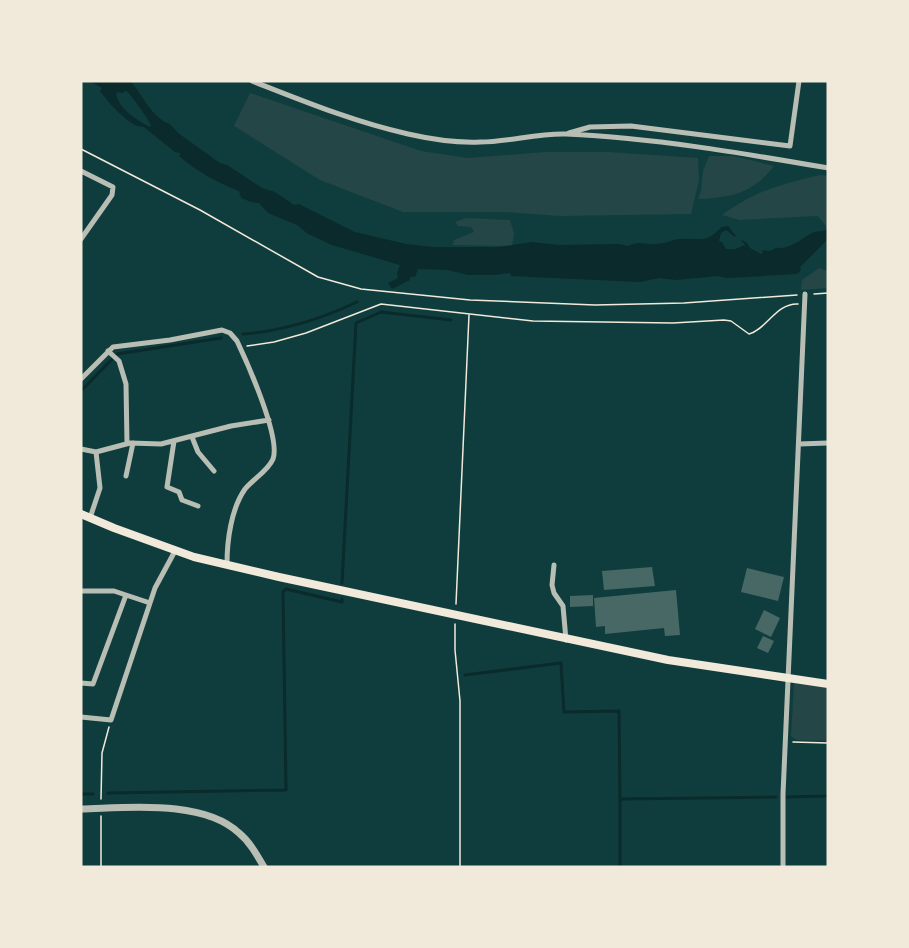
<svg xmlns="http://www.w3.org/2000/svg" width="909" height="948" viewBox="0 0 909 948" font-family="Cabin,sans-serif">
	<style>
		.green { fill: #244646 }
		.water { fill: #0a2a2b; fill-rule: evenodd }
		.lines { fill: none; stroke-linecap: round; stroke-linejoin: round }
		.stream { stroke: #0a2a2b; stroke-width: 3 }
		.building { fill: #486865 }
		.path { stroke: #f1e9da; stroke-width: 1.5 }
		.minor { stroke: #b8beb3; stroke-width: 5 }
		.tertiary { stroke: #b8beb3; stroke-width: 7 }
		.secondary { stroke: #f1e9da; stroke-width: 8 }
	</style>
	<rect width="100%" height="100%" fill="#0f3d3e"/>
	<!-- green -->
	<path class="green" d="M250,93L421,151L468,158L545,152H609L698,158L699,180L691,214L561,216L504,212H403L320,180L234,126Z
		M709,156H734L774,166C752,194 732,197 698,199L701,191L703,171Z
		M820,175L828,176V229L818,216L740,220L722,215C756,190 780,185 820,175Z
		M466,218L510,220L514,234L512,246L453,245L454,240L474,232L471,227L458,226L455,222Z
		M819,268L828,271V288L801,290L802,280Z
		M794,683L828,688V741L797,740L791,736Z"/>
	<!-- water -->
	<path class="water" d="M90,81H130C143,94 151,118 170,124L178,133L220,163L227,165L262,188L275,192L294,205L299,204L355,232L406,244L433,247H499L532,242L559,245L619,244L628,246C641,240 643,245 656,244C664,244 672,240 679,239C703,237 703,245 722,227L728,226L736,236L735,237L726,230L721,233L719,241L722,242L726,249H735L745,245L740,239L747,243L750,248L761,254L763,253L762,250L770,251L776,248C791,249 799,240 812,233C816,231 824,231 828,230V239L800,267L801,270L797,274L727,278L718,276L676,280L659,278L640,282L511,276L510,273L494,275H468L448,270L418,269L415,277H410V280L392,289L388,283L398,278L397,273L400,265L332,245L308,234L297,225L268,213L259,203L251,202L241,198L239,191C218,183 196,171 179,156L181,154L177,152L176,153L144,127C130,128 108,102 100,91L102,88ZM126,91C131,94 148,119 151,125L150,127C137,120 119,109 116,94L118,92L122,93Z"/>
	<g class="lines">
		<!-- stream -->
		<path class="stream" d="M243,334C283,331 321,319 357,302
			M81,391L117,354L221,338
			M342,583L356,323L381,312L451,320
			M465,675L561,663L564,712L619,711L620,799
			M108,793L286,790L283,592L286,589L342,602V599
			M81,794H93
			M787,797L828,796
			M620,867V799L776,797"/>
	</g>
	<!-- building -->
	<path class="building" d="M652,567L655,586L604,590L602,571Z
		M747,568L784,577L778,601L741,592Z
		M676,590L680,635L665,636L664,628L605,634V626L596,627L594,598Z
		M593,595V606L570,607V596Z
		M764,610L780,618L771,637L755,629Z
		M763,636L774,641L768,653L757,648Z"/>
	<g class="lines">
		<!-- path -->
		<path class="path" d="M81,149L200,210L318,277L361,289L470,300L595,305L684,303L797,295
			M814,294L828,293
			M247,346L274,342L306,333L381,304L533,321L673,323L724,320L731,321L749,334C767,329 776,303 798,304
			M456,604L469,315
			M455,624V650L460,701V867
			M793,742L828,743
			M101,799L102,753L109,727
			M101,816V867"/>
		<!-- minor -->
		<path class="minor" d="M252,81C303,101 354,122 408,134C430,139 457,143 480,142C509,142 537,133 566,134C655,138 741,153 828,168
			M569,133L590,127L631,126L790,146L799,81
			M81,171L113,187L112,195L81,239
			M108,351L119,361L126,384L127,444
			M81,379L113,347L170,340L222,330L230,333L237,341C247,362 281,438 273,459C268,471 253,479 245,489C231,509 227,541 227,564
			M192,437L198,452L214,471
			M174,441L167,487L179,492L182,500L198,506
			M799,444L828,443
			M81,449L96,452L130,443L161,444L231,426L269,420
			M126,476L133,443
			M90,518L100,488L96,452
			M554,565L552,585L554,593L563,606L566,640
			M81,591H114L150,603
			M81,683L93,684L126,595
			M81,717L111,720L155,588L175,551
			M783,867V794L805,294"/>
		<!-- tertiary -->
		<path class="tertiary" d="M81,809C127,808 203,799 239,833C250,842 257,855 264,867"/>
		<!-- secondary -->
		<path class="secondary" d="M81,514L114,528L194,557L279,577L668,660L828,684"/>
	</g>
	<!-- border -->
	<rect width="909" height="948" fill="none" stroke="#f1e9da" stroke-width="165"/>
</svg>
